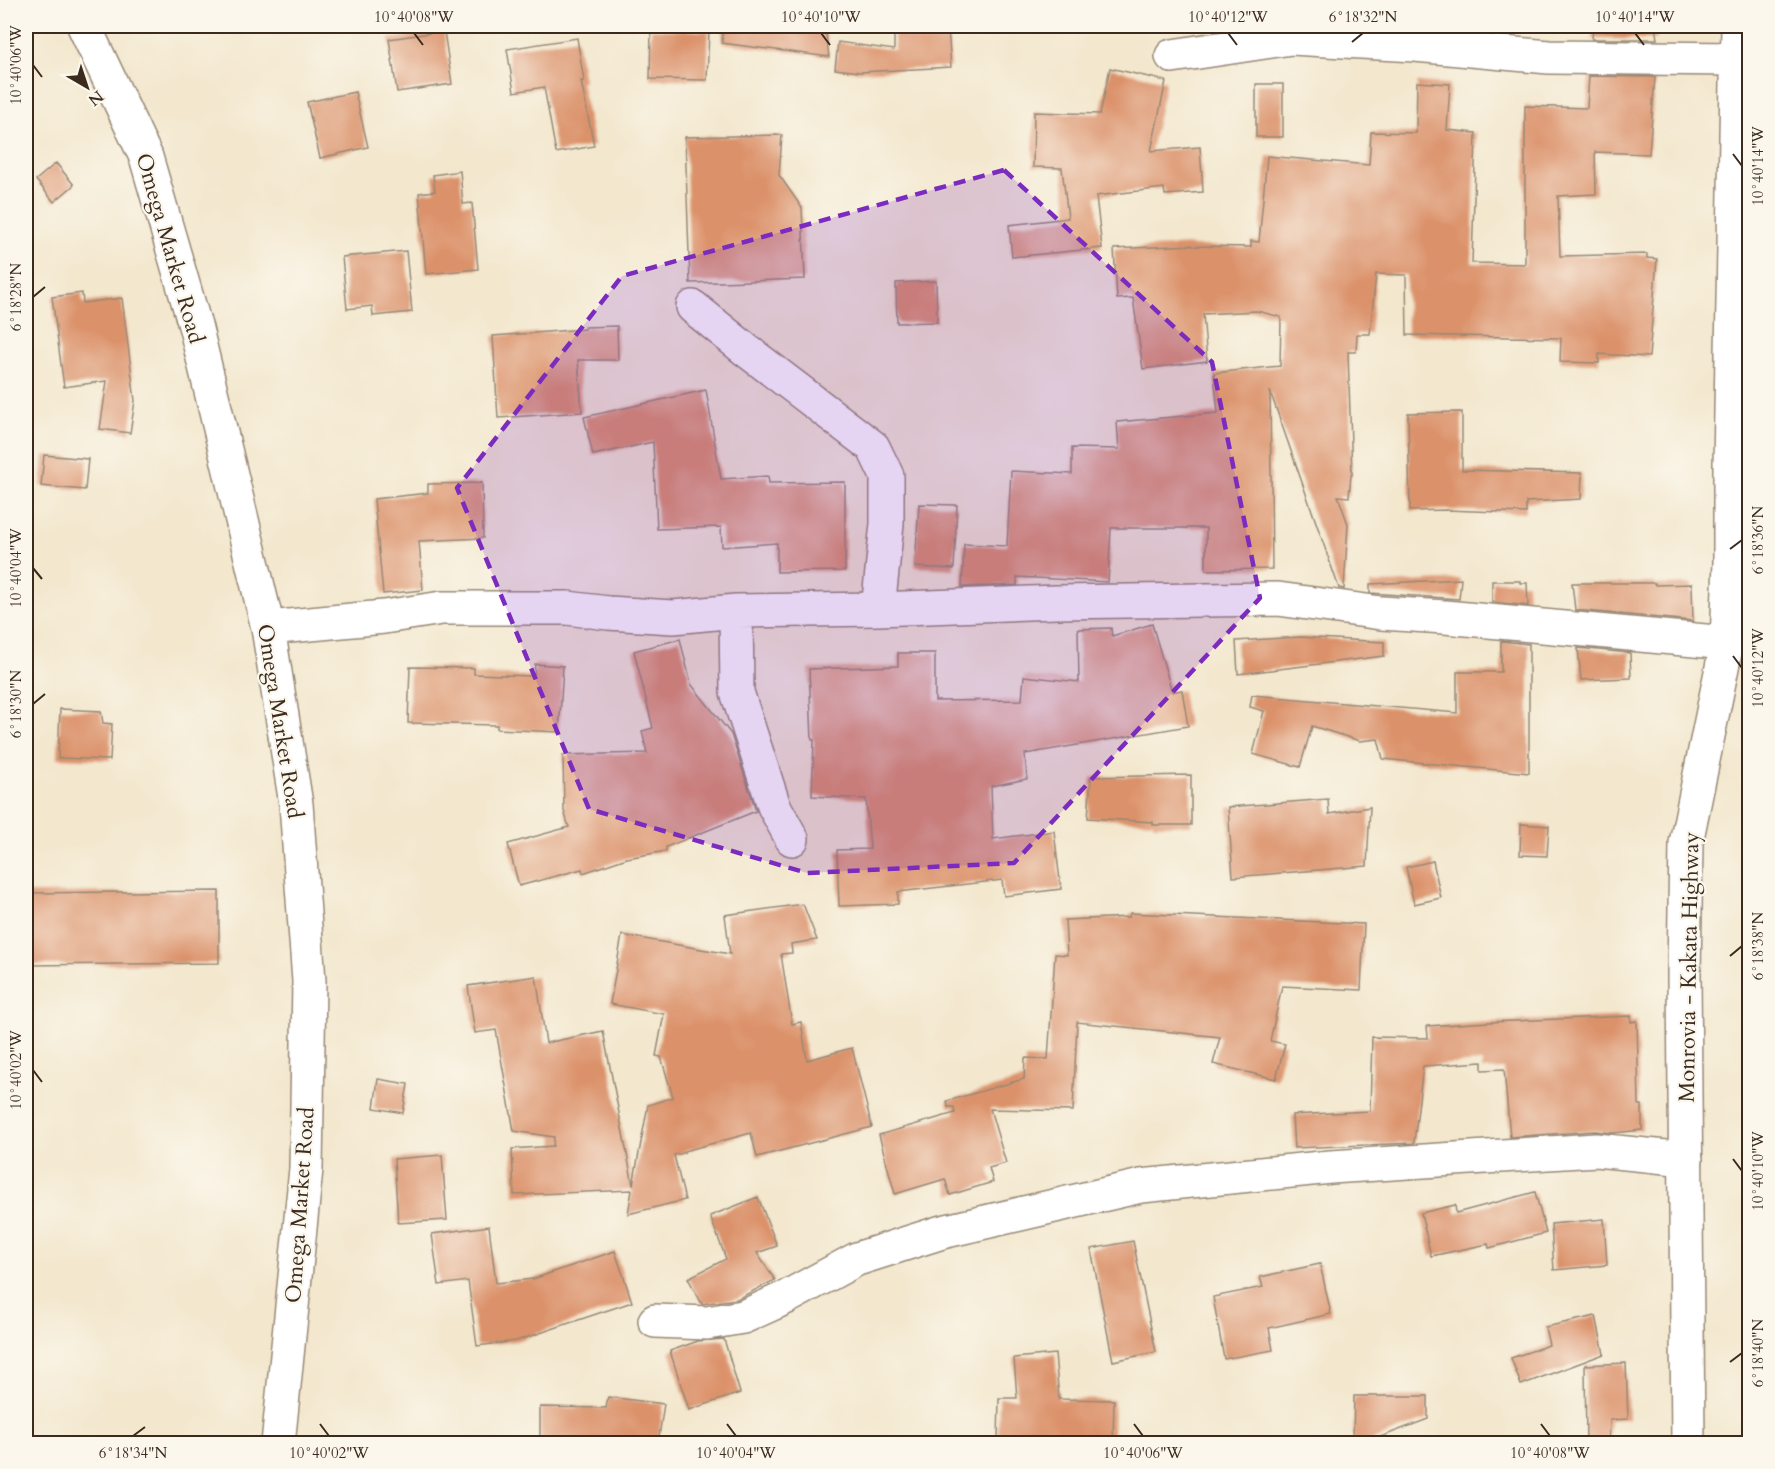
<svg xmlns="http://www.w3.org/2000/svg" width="1775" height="1469" viewBox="0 0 1775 1469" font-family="Cardo,serif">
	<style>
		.building { fill: #db926a }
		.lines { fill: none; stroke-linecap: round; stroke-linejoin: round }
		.minor-casing { stroke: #978876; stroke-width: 36 }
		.highway-casing { stroke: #978876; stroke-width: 36 }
		.minor { stroke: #fff; stroke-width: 33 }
		.highway { stroke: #fff; stroke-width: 33 }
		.marked { fill: #7b2cbf; fill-opacity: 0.2; stroke: #7b2cbf; stroke-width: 4.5; stroke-dasharray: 12 8; stroke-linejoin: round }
		.ticks { fill: none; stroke: #3b2a1e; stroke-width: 2 }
		.labels { text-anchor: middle; stroke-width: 4.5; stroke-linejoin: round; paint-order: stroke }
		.street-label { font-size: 22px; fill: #3b2a1e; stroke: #fbf7ec }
		.neatline { fill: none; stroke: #3b2a1e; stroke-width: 2 }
		.ticks-label { font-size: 15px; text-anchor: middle; fill: #3b2a1e }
	</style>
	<rect width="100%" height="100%" fill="#fbf7ec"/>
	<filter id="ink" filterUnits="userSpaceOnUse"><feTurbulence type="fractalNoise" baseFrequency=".0167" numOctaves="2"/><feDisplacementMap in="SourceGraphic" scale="12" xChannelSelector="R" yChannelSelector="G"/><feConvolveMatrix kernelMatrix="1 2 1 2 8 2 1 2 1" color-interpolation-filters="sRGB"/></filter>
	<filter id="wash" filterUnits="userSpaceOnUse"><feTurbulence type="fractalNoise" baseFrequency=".008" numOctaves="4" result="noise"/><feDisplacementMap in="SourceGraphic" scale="24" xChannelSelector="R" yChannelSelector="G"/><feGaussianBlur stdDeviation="1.35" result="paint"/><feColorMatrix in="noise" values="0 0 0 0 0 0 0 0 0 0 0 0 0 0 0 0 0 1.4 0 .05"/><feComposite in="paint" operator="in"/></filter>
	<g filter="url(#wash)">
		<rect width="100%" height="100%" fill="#f3e7cd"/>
		<g id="blocks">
			<!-- building -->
			<path class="building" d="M723,26H825L829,57L722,43Z
				M894,26H925V30L948,29L951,67L860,72L835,69L838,42L894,50Z
				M1593,26H1655L1657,39H1592Z
				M651,29L709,31L707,80L650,79Z
				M444,31L452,84L397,92L389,39Z
				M577,38L584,81H581L594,146L556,153L544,87L514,92L507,49Z
				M1110,68L1166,81L1151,151L1200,147L1203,192L1165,195L1164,188L1096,196L1102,248L1012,257L1009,225L1068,218L1062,168L1033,167L1034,112L1100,114Z
				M1589,76L1655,77L1649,154L1595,152L1596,194L1558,196L1560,256L1647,254V258L1657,259L1649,357L1599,354V363L1560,362L1561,338L1407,335L1406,275L1376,274L1370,334H1357L1356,352H1348L1352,475H1351L1349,497L1338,496L1348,524L1344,589L1339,588L1270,391L1272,569L1206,570V528H1111L1108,582L1017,577V585L962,587L964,544L1007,546L1011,471L1072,474V448L1119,449L1117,422L1218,413L1214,373L1280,366L1281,317L1257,311L1203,314L1207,361L1143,369L1133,298L1117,299L1114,249L1192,245V246L1251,247V241L1259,242L1267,156L1369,165L1371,132L1416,133L1417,82L1450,84L1447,130L1476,133L1472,263L1525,264V106L1587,108Z
				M1256,84H1283V137H1256Z
				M355,92L368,147L320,158L307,102Z
				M782,135L779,175L802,208L805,279L690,283L685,137Z
				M56,163L74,185L54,202L36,180Z
				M460,171L463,204L472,203L478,269L426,274L419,193L435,191L433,175Z
				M406,251L412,312L373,316L372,306L347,309L342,257Z
				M936,281L937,322L897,323L896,283Z
				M82,293L83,303L122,298L135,401L130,433L100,429L107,381L64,387L52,297Z
				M617,326L618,360H578L582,412L498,418L493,336L585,329V327Z
				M706,390L721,479L768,476L769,483L845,482V571L777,572V543L722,547L721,527L657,529L653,442L593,455L584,417Z
				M1462,412V470L1582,473L1581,499L1526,502V513L1446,510L1410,511L1408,413Z
				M44,455L88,459L85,490L41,486Z
				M482,483L483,538L419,541L423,590L383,594L374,499L428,493V484Z
				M919,504L957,505L954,569L915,567Z
				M1461,579L1459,599L1370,593V584Z
				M1492,581H1520V583H1527L1528,606L1492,602Z
				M1572,583H1655V585L1692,584L1693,621L1575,610Z
				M1152,624L1172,692L1182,690L1188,726L1025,754L1027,779L991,786L993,839L1054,831L1061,889L1004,896L1002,880L898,892V904L839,906L837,850L870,849L866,799L812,796L814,740H812L809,669L898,666V653H935V701L1022,700L1024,676L1079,682L1078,629L1111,628L1112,636Z
				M1301,637L1384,642V656L1238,674L1236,641Z
				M680,639L691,684L731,734L756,811L666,847V851L627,858L583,873L582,869L519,886L508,844L569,827L564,811L563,755L647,753L642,731L653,728L634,651Z
				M1501,641L1529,644V773L1383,759L1378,739L1360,741L1312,726L1300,767L1253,754L1264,711L1250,707L1252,695L1457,713V672H1501Z
				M1578,648L1630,653L1631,678L1581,680Z
				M535,664L563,666L559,732L497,729V725L408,723L410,667L474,668V674L534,676Z
				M60,709L101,711L103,723L112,724L110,760L58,758Z
				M1191,775V825H1153V822L1088,818L1091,777Z
				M1328,799L1329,814L1370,807L1367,866L1233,877L1228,807Z
				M1521,824L1549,826L1547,856L1520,855Z
				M1433,861L1441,898L1414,904L1406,867Z
				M219,891V963L27,965L28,893Z
				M803,904L817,940L791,944L792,953L781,954L792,1024L801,1022L807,1060L852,1048L872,1127L757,1157L751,1133L684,1151V1153L674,1155L685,1200L628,1214L632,1190L514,1195L512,1149L553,1146L554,1137L514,1131L496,1030L475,1033L468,986L536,976L546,1043L603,1031L633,1185L648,1105L673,1097L661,1057L656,1056L664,1014L610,1004L622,935L730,954L725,915Z
				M1130,913L1364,924L1361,990L1282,986L1270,1041L1285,1044L1276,1079L1213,1064L1220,1037L1077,1022L1073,1111L990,1109L1006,1163L989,1168L993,1182L950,1195L945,1179L895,1194L879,1135L955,1113L954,1107H948L947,1101L1024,1079L1025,1058L1048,1059L1055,954L1067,955L1065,920L1129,917Z
				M1631,1016V1022L1637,1021L1639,1105H1642V1130L1613,1133L1595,1131L1510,1137L1504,1069L1482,1070V1062L1423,1066L1414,1143L1294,1148L1292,1115L1370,1111L1372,1037L1428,1038L1427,1026L1489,1022Z
				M378,1079L408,1084L403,1113L374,1108Z
				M442,1155L447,1220L398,1223L394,1159Z
				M1535,1192L1546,1233L1489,1248L1488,1244L1431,1256L1421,1213L1455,1205L1456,1213Z
				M758,1197L777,1246L757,1253L775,1280L737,1299L702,1304L688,1278L726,1259L710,1216Z
				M1604,1219L1607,1265L1554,1270L1551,1224Z
				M489,1226L496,1283L533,1279L615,1251L632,1302L516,1341L477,1346L468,1281L439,1285L432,1234Z
				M1133,1241L1156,1352L1113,1361L1091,1249Z
				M1320,1264L1331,1314L1269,1328L1273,1350L1224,1359L1213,1297L1263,1287L1260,1277Z
				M1596,1316L1604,1354L1521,1385L1511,1358L1549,1345L1545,1327Z
				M724,1339L740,1393L689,1410L670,1351L698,1341Z
				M1055,1354L1059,1399L1114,1400L1113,1443L998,1441L999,1398H1017L1014,1358Z
				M1626,1363L1628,1419L1610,1420L1609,1443H1586L1585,1365Z
				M1354,1396H1428V1419L1370,1441L1353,1440Z
				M608,1397L664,1404L658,1443H540V1407L606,1408Z"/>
		</g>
	</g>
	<g filter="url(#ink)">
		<use href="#blocks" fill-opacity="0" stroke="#978876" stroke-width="1.5"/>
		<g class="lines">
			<defs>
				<path id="minor" d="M84,26L146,157L196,329L268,628L296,804L309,981L306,1169L278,1444
					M1172,56L1291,38L1415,45L1549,57L1737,59
					M693,307L746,350L873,447L887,476V524L878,609
					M736,611L737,692L774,806L792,839
					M268,628L384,617L442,608H567L608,613L673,617L736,611L878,609L1056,602L1278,599L1381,613L1445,617L1727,643
					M655,1321L707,1323L743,1317L787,1297L857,1259L942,1232L1141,1186L1331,1167L1596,1150L1686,1159"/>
				<path id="highway" d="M1688,1444L1684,975L1686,843L1727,643L1730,562V466L1738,26"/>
			</defs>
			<!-- minor casing -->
			<use href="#minor" class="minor-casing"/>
			<!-- highway casing -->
			<use href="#highway" class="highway-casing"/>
			<!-- minor -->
			<use href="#minor" class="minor"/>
			<!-- highway -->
			<use href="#highway" class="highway"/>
		</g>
	</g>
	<!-- marked area -->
	<path class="marked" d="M1004,170L1212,362L1260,598L1014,863L807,873L589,809L457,488L622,276Z"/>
	<!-- ticks -->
	<path class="ticks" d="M414,33L423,45M821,33L830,45M1228,33L1237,45M1635,33L1644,45M1352,42L1363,33M33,65L42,77M1733,154L1742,166M33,297L45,287M1730,549L1742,540M33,568L42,579M1733,656L1742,668M33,704L45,694M1730,956L1742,946M33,1070L42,1082M1733,1159L1742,1171M1730,1362L1742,1353M320,1424L329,1436M727,1424L736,1436M1134,1424L1143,1436M1541,1424L1550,1436M133,1436L145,1427"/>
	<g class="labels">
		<!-- street labels -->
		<g class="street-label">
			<text transform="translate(171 248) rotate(74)" y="8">Omega Market Road</text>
			<text transform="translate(281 721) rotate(81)" y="8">Omega Market Road</text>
			<text transform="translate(1688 967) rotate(-89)" y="8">Monrovia - Kakata Highway</text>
			<text transform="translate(299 1205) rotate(-86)" y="8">Omega Market Road</text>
		</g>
	</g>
	<!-- margin -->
	<rect width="1775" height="1469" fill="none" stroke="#fbf7ec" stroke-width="66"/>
	<!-- north arrow -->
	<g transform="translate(87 87) rotate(141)" stroke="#fbf7ec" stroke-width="4.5" paint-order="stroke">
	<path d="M0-4.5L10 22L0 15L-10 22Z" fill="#3b2a1e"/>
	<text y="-9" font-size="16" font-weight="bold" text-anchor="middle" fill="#3b2a1e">N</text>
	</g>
	<rect x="33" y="33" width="1709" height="1403" class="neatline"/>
	<g class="ticks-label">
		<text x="414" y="22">10°40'08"W</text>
		<text x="821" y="22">10°40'10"W</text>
		<text x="1228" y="22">10°40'12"W</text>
		<text x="1363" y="22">6°18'32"N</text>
		<text x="1635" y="22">10°40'14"W</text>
		<text transform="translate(16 65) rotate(-90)" y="5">10°40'06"W</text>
		<text transform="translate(1758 166) rotate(-90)" y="5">10°40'14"W</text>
		<text transform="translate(16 297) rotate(-90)" y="5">6°18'28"N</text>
		<text transform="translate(1758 540) rotate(-90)" y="5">6°18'36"N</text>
		<text transform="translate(16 568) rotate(-90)" y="5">10°40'04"W</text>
		<text transform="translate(1758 668) rotate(-90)" y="5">10°40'12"W</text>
		<text transform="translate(16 704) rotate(-90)" y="5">6°18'30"N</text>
		<text transform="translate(1758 946) rotate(-90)" y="5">6°18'38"N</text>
		<text transform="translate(16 1070) rotate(-90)" y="5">10°40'02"W</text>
		<text transform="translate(1758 1171) rotate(-90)" y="5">10°40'10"W</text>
		<text transform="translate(1758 1353) rotate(-90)" y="5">6°18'40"N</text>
		<text x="133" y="1458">6°18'34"N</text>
		<text x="329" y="1458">10°40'02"W</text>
		<text x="736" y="1458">10°40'04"W</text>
		<text x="1143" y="1458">10°40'06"W</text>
		<text x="1550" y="1458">10°40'08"W</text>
	</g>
</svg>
